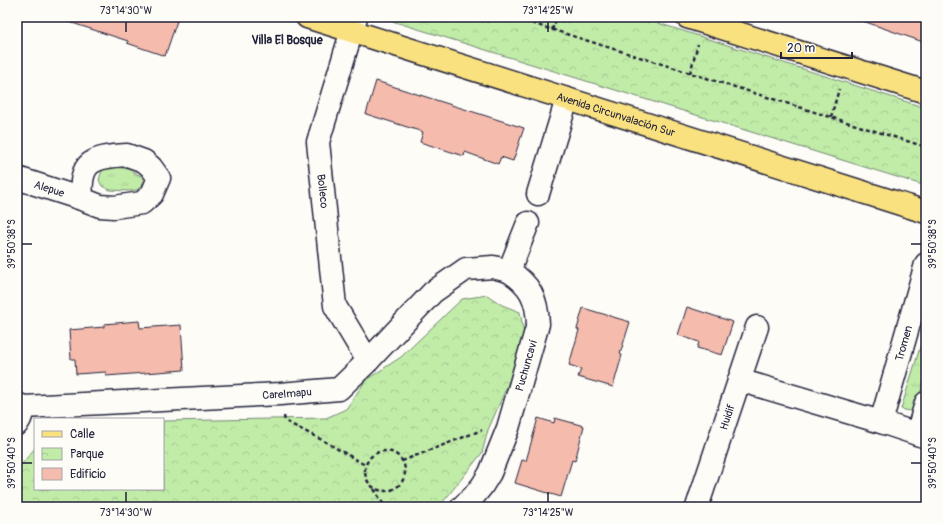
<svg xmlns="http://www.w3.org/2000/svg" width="943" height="524" viewBox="0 0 943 524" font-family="Pangolin,sans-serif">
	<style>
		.grass { fill: url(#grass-tufts); stroke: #728772 }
		.park { fill: url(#park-crowns); stroke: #728772 }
		.building { fill: #f5bbad; stroke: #22223b }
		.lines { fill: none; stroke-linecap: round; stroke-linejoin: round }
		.minor-casing { stroke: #22223b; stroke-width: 25 }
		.major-casing { stroke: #22223b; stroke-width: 25 }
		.path { stroke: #22223b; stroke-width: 2.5; stroke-dasharray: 4 3; stroke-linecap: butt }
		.minor { stroke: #fdfcf7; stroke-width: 22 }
		.major { stroke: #fae180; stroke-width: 22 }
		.ticks { fill: none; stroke: #22223b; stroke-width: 1.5 }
		.labels { text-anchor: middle; stroke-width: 3; stroke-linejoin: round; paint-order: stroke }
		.street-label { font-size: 11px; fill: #22223b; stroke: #fdfcf7 }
		.neighbourhood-label { font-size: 12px; font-weight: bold; fill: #22223b; stroke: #fdfcf7 }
		.neatline { fill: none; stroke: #22223b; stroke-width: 1.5 }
		.ticks-label { font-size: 10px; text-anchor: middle; fill: #22223b }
	</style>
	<defs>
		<pattern id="grass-tufts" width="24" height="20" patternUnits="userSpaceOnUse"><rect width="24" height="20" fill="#c1eca8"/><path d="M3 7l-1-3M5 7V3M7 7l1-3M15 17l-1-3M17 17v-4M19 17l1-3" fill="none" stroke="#a6ca92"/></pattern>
		<pattern id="park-crowns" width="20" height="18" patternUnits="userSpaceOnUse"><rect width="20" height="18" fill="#c1eca8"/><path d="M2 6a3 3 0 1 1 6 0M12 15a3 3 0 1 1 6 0" fill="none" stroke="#a6ca92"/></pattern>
	</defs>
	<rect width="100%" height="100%" fill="#fdfcf7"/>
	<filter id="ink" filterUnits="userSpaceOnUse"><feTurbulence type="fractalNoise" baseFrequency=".025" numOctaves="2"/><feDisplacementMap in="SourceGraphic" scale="8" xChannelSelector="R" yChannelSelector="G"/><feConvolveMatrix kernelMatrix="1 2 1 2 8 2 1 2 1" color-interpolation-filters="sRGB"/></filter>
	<g filter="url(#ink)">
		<!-- grass -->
		<path class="grass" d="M117,167L128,169L143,177V185L137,190L129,191L110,190L102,186L99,180L102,170Z
			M926,328V374L914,412L901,409Z"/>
		<!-- park -->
		<path class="park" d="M379,17H639L926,108V186Z
			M487,295L502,305L520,312L526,343L488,430L482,453L439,507H17V470L35,448V489H163V421L326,418L346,409L366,380L401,357L462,299Z"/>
		<!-- building -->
		<path class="building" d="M67,17H165L177,21L165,56L127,43L128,41L66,21Z
			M861,17H926V43L860,20Z
			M376,81L524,128L513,161L501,157L498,164L465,152L464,156L420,142L423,132L366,114Z
			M687,307L733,322L722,355L697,348L699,342L678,335Z
			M583,308L630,322L620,354L622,355L613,387L578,377L581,369L569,365L579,330L577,329Z
			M139,321L140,328L181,325L184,370L106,376V372L76,374L75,359H71L69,330L104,327V324Z
			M538,418L554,423L555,418L584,426L575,461L572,460L561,497L515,483L522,460L526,461Z"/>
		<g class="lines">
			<defs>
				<g id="minor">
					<path id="s1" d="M356,17L318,142L335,306L368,361"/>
					<path d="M127,155L144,161L151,167L159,178L152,194L142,203L114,207L100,206L82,199C79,161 92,157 127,155Z"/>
					<path id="s2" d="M17,178L82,199"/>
					<path d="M538,194L567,99"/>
					<path d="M739,380L881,422L926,437"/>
					<path id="s3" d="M17,404L24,407L280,394L339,389L368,361L433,292L466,269L493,267L509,271"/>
					<path id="s4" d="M881,422L926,264"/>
					<path d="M17,424L20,419L24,407"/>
					<path d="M917,434L926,403"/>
					<path id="s5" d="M462,507L473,497L482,486L490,473L508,428L538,324C537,298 530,285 509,271L528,223"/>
					<path id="s6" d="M697,507L757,327"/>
				</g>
				<g id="major">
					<path id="s7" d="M307,17L926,212"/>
					<path d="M687,17L926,92"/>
				</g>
			</defs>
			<!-- minor casing -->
			<use href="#minor" class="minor-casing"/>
			<!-- major casing -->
			<use href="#major" class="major-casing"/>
			<!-- path -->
			<path class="path" d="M512,17L926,147
				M552,30L557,17
				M690,73L698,44
				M831,117L839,89
				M284,416L285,421L324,441L365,465
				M365 471a20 20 0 1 1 40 0a20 20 0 1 1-40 0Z
				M402,461L482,430
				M374,489L385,507"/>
			<!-- minor -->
			<use href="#minor" class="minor"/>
			<!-- major -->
			<use href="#major" class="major"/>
		</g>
	</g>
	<!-- ticks -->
	<path class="ticks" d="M126,22V32M548,22V32M22,244H32M911,244H921M22,463H32M911,463H921M126,492V502M548,492V502"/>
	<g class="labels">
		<!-- street labels -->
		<g class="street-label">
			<text dy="4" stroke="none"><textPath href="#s7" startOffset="324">Avenida Circunvalación Sur</textPath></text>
			<text dy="4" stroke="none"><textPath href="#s2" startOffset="34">Alepue</textPath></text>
			<text dy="4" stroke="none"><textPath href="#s1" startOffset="180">Bolleco</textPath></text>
			<text dy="4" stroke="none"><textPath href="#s4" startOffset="82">Tromen</textPath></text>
			<text dy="4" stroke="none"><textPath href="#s5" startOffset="158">Puchuncaví</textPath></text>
			<text dy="4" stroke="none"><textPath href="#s3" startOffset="271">Carelmapu</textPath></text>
			<text dy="4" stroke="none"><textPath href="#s6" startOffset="95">Huidif</textPath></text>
		</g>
		<!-- neighbourhood labels -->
		<g class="neighbourhood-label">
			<text x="287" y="44">Villa El Bosque</text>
		</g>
	</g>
	<!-- margin -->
	<rect width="943" height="524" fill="none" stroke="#fdfcf7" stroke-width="44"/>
	<!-- legend -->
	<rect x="34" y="418" width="130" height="72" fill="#fdfcf7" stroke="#a5a5ac"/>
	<rect x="42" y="431" width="20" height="6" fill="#fae180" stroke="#a5a5ac"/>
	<text x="70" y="438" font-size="12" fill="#22223b">Calle</text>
	<rect x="42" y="448" width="20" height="12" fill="url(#park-crowns)" stroke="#a5a5ac"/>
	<text x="70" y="458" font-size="12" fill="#22223b">Parque</text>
	<rect x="42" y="468" width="20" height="12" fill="#f5bbad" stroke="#a5a5ac"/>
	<text x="70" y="478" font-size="12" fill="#22223b">Edificio</text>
	<!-- scale -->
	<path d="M781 52v6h71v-6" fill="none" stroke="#22223b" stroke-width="2"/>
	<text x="787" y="52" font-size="12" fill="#22223b" stroke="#fdfcf7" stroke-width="3" paint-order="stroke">20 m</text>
	<rect x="22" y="22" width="899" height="480" class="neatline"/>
	<g class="ticks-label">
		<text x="126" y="14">73°14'30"W</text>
		<text x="548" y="14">73°14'25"W</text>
		<text transform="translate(11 244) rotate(-90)" y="4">39°50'38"S</text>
		<text transform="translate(932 244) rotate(-90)" y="4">39°50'38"S</text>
		<text transform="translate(11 463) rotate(-90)" y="4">39°50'40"S</text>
		<text transform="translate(932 463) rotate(-90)" y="4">39°50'40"S</text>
		<text x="126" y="516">73°14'30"W</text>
		<text x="548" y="516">73°14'25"W</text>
	</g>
</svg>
